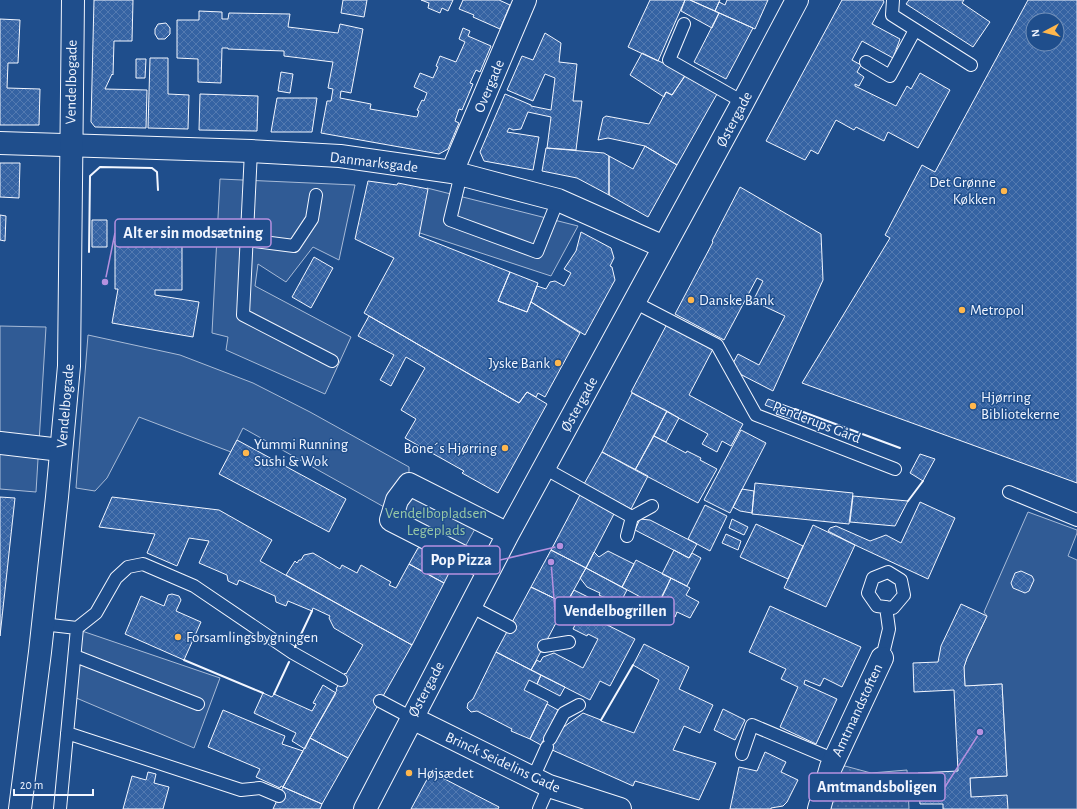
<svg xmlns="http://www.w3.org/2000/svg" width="1077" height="809" viewBox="0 0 1077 809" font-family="'Alegreya Sans',sans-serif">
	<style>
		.grass { fill: url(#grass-dots); stroke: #a8bbd7 }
		.built { fill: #305b95; stroke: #a8bbd7 }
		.building { fill: url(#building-cross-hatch); stroke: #f2f6ff; fill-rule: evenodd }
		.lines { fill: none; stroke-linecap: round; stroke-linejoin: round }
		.lane-casing { stroke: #f2f6ff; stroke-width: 14 }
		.street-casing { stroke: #f2f6ff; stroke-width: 24 }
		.secondary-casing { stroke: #f2f6ff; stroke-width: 24 }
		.lane { stroke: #1f4e8c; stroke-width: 12 }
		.street { stroke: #1f4e8c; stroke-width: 22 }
		.secondary { stroke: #1f4e8c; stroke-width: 22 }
		.wall { stroke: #f2f6ff; stroke-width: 2 }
		.poi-dot { fill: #ffb74d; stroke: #1f4e8c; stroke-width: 1.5 }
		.labels { text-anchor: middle; stroke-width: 3; stroke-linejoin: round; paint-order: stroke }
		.street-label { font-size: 15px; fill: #f2f6ff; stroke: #1f4e8c }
		.poi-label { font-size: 15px; fill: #f2f6ff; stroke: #1f4e8c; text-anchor: start }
		.park-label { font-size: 15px; fill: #97c8a6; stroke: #1f4e8c }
		.leader { fill: none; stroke: #b691df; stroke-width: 1.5 }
		.callout-dot { fill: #b691df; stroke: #1f4e8c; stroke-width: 1.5 }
		.callout { fill: #1f4e8c; stroke: #b691df; stroke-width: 1.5 }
		.callout-label { font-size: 16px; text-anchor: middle; font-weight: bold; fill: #f2f6ff }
	</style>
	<defs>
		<pattern id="grass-dots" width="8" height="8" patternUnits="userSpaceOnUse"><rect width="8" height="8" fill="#305b95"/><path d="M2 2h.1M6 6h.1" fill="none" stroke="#4e73a5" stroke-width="1.8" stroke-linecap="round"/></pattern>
		<pattern id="building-cross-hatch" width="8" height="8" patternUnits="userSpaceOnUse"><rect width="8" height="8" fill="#3563a3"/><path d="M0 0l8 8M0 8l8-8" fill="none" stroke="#537ab1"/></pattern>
	</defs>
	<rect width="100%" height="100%" fill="#1f4e8c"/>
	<!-- grass -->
	<path class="grass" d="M845,766L871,773L907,770L909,809H825L839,770Z"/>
	<!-- built -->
	<path class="built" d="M220,179L355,185L339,260L313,247L286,282L258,264L255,286L351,337L325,394L226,350L228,337L212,333Z
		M427,188L578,226L551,276L417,232Z
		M0,326L46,327L36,492L0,489Z
		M88,335L180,355L253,383L310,412L409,467V484L393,512L243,428L231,452L139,417L107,478L95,491L76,488Z
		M412,490L476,527L461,554L396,518Z
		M1028,512L1077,530V533L1068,556L1077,560V809H1008L971,797L970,778L1007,776L1002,684L965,686L964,667L967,658L987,616L984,612Z
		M82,631L220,678L194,748L74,697Z"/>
	<!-- building -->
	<path class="building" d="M94,0H133L132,41H114L113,75L112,74L105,89L147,90L146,128L95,127L91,122Z
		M343,0H367L364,17L341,13Z
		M421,0H453L448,11L442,8L440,13L428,8L429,3Z
		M463,0H499L510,5L500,29L473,17L474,15L459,9Z
		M650,0H685L658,61L628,47Z
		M685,0H690L719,13L712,28L681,11Z
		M690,0H720L715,11Z
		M727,0H768L755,29L715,11L719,2L725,5Z
		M842,0H883L884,2L872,24L900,39L893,58L862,41L852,60L861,65L857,72L864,77L859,86L855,84V86L896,106L907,86L911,89L920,73L950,90L918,148L888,132L884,141L856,127L854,130L836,120L818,154L811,150L805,160L766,141Z
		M909,0H964L962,3L990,22L973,47L906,4Z
		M1028,0H1077V483L802,383L890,238L885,235L922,165L935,172ZM1033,20H1057V44H1033Z
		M199,11L222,12V19H228L229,13L290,14L288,27L338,33L340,24L363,29L351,93L341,91L340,98L371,104L370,109L417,117L419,111L417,110L422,100L424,101L427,93L414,87L420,73L433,78L438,67L436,66L440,56L456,62L465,42L459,39L463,28L470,31L468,36L491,46L480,72L476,70L470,83L473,84L462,110L459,109L455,121L459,123L448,149L439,154L321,133L327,101H331L333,89L328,88L333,62L284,56V51L228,49V48H222L221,83L198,82V59L177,58V20H199Z
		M719,13L753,28L726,79L694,62Z
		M0,19L20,20L18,63H8L7,88L40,89L39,125H0Z
		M166,23L170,28V34L165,39H158L155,34V29L158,24Z
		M545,33L561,43L559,62L577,64L573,101H582L576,150L547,148L551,117L528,112L521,129L513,130L509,128L507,132L539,137L533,170L484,161L480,152L505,94L531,105V106L551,110L555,78L545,74L533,101L507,90L522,56L533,60Z
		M642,53L686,74L672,95L666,92L664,97L630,75Z
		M150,58H168V94L189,95L188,129L148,128Z
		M136,59H146L145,78H136Z
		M281,72L293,74L290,93L278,91Z
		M685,76L717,94L677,165L645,146L608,138L598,140L603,118L606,116L649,124L666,92L672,95Z
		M200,94L258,96L257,131L199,130Z
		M277,98H317L312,132H271Z
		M645,146L677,165L648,217L609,195V156L633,169Z
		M546,148L604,153L609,156V195L577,178L542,171Z
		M0,163H20L19,198L0,197Z
		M368,181L397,185L398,183L428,189L419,236L510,272L498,301L527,312L531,302L580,333L545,397L538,393L536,397L527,392L519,403L364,313L394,258L355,239Z
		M740,187L821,234L823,280L773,391L734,371L732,365L738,354L759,365L785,316L753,301L763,281L757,278L724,340L675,314L713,242L712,241Z
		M0,215L6,216L5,241L0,240Z
		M92,220H107V247H92Z
		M581,232L611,248L614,258L610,266L612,267L615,280L585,335L531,302L537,286L546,289L550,282L555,281L564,286L571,273L564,269L576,251Z
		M115,241L182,242V290H155V295L199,302L193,337L112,323L118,289H115Z
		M314,257L333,268L311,308L292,297Z
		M510,272L538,283L527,312L498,301Z
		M369,316L519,403L527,392L547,404L498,493L462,473L464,471L405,438L416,419L401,410L425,368L406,357L391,386L380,380L394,355L358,336Z
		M667,324L713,349L689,395L743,424L731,446L722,441L717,452L702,444L708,434L631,392Z
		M632,393L667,411L635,470L602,452Z
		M768,399L795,409L791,419L776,414L778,410L765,405Z
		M667,411L679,418L666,442L654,436Z
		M741,430L766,443L730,513L704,500Z
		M654,436L686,453L687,451L701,458L700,460L717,469L698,503L635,470Z
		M237,440L346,499L329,532L219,474Z
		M602,452L648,476L631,509L584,484Z
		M920,454L935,459L923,481L910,473Z
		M755,483L853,493L849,524L752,514Z
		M742,489L754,491L752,513L740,511L733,507Z
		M580,495L614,514L586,568L551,550Z
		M853,496L908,501L895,526L850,522Z
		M0,497L15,498L0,636Z
		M112,497L219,510L272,540L260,561L412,645L348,758L310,738L337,690L336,689L345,673L346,674L363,645L334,628L329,618L330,616L313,608L312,611L288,601L286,606L276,602L275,596L239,580L237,585L228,581L227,575L199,563L209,541L189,538L177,566L147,553L155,534L99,527Z
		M920,502L955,518L928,579L855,545L828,531L830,528L836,526L870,541L886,535L901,543Z
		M705,505L727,516L710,551L688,539Z
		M640,519L650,520L697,544L689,558L635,530Z
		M732,519L748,527L744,535L729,528Z
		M756,524L803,546L788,579L740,557Z
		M813,525L855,545L826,607L784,588Z
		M726,534L741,541L738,550L722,543Z
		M425,545L451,559L453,565L444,583L409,564L418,548Z
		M551,550L586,568L566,604L531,587Z
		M674,550L689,558L692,553L701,558L687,586L662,574Z
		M608,551L634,564L622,587L586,568L594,552L599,557Z
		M313,553L340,569L342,565L357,573L361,565L391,582L389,585L396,588L409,564L444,583L412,645L286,575L295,561L297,563L299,560H301L304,555Z
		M636,560L671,578L657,606L622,587Z
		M586,568L627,590L619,605L599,595L600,593L587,587L580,578Z
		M1021,571L1032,576L1034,580L1029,591L1025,593L1013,588L1011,583L1015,573Z
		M671,578L690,588L686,595L699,602L690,618L677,612L675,617L657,608Z
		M531,587L566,604L531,670L496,652Z
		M574,590L602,604L601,605L616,613L609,626L566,604Z
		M172,594L179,596L181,600L176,611L201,622L184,660L125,634L141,596L164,606L168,595Z
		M566,604L635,639L610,686L600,681L590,700L531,670L537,660L540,662L543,657L554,653L583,668L598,639L588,634L587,636L573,629L575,625L559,617Z
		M961,604L987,616L967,658L964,667L965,686L1002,684L1007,776L970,778L971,797L1007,795L1008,809H943V804H920L918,773L958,771L954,690L914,692L913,663L938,662L941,646Z
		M770,606L861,647L842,687L824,678L820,686L805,680L804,684L837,699L816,744L780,727L798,687L781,679L786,669L749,652Z
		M644,644L689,667L679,689L713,705L700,733L684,726L673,750L716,763L699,800L635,781L633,786L550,749L561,729L583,713L601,720V721L634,733L659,680L633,665Z
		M496,652L541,675L537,684L529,680L524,690L548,702L547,704L530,739L511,731L512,729L477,711L471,712L467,708L468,703L473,699Z
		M541,675L565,687L560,696L537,684Z
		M323,685L336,693L310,738L305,749L292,741L296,733L254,713L263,693L272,697L274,694L312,711L316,704L313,703Z
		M547,704L558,710L541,745L530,739Z
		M723,709L745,720L735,740L714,730Z
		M223,710L285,736L282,744L303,751L283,787L281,786L280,788L256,777L260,769L208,747Z
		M310,738L348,758L322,804L283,787Z
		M765,752L786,762L781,772L798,780L787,802L783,806L771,808V809H730L739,767L757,771Z
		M148,772L156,774L154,783L169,787L163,809H123L132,776L146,780Z
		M431,772L499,807L498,809H411Z
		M283,787L322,804L320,809H273Z"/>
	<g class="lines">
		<defs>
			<path id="lane" d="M893,0L892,15L971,65
				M684,24L669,60L743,102
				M866,62L890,76L915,30
				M251,151L243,315L332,361
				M461,174L450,220L537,252L558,200
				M247,240L294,246L312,219L316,195
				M634,302L717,345L756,415L895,469
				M544,468L632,517L652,506
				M1009,492L1077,520
				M627,536L632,517
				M888,572L901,580L904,595L893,608L877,606L868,593L873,578Z
				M470,606L510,627
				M42,624L77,628L96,613L116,578L128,567L143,564L194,586L293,653L341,680
				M544,646L569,642
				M75,656L198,704
				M882,658L889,629L886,607
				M380,701L412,718
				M67,733L241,790L260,788L279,796
				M550,739L564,713L579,705
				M742,754L752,725L835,760
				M533,778L547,747
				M60,809L77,628
				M539,809L549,786"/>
			<path id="street" d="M0,143L251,151L340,156L452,172L558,200L664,247
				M452,172L525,0
				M0,443L61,450
				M489,570L391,520L397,500L409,484L508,534
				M412,718L549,786L620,809
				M365,809L508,534L743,102L797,0
				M819,809L831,767L882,658"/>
			<path id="secondary" d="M20,809L40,652L57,497L69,366L73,0"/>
		</defs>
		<!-- lane casing -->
		<use href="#lane" class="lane-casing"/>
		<!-- street casing -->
		<use href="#street" class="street-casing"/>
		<!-- secondary casing -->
		<use href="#secondary" class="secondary-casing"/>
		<!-- lane -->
		<use href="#lane" class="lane"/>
		<!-- street -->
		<use href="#street" class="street"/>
		<!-- secondary -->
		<use href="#secondary" class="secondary"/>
		<!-- wall -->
		<path class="wall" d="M89,252L90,176L100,167L152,168L157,172L158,190
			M795,409L900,448
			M908,501L923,481
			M295,647L312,611
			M184,660L263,693
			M274,694L289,662
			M601,720L633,665"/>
	</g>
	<!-- markers -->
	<g class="poi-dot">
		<circle cx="1004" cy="191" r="4"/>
		<circle cx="691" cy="300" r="4"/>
		<circle cx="962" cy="310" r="4"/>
		<circle cx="558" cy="363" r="4"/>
		<circle cx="973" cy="406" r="4"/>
		<circle cx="505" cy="448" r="4"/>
		<circle cx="246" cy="453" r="4"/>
		<circle cx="178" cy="637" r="4"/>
		<circle cx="409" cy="773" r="4"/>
	</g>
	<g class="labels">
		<!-- street labels -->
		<g class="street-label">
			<text transform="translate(71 82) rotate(-89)" y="5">Vendelbogade</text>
			<text transform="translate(489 86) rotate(-67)" y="5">Overgade</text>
			<text transform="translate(734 119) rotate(-62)" y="5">Østergade</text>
			<text transform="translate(374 162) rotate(7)" y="5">Danmarksgade</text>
			<text transform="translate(579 404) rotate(-61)" y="5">Østergade</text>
			<text transform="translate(65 406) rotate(-85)" y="5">Vendelbogade</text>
			<text transform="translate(817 422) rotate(21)" y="5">Penderups Gård</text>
			<text transform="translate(426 689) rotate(-62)" y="5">Østergade</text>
			<text transform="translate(857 710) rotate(-65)" y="5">Amtmandstoften</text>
			<text transform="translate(503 762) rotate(25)" y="5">Brinck Seidelins Gade</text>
		</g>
		<!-- poi labels -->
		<g class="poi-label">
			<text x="996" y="187" text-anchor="end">Det Grønne<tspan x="996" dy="17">Køkken</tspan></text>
			<text x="699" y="305">Danske Bank</text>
			<text x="970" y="315">Metropol</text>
			<text x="550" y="368" text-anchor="end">Jyske Bank</text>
			<text x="981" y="402">Hjørring<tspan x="981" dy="17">Bibliotekerne</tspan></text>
			<text x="254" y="449">Yummi Running<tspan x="254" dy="17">Sushi &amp; Wok</tspan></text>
			<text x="497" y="453" text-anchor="end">Bone´s Hjørring</text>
			<text x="186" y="642">Forsamlingsbygningen</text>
			<text x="417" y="778">Højsædet</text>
		</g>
		<!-- park labels -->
		<g class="park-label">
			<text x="436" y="518">Vendelbopladsen<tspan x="436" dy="17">Legeplads</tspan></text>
		</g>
	</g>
	<!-- callouts -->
	<path class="leader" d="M105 282L115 233M560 546L500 560M551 562L555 611M980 732L945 787"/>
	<g class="callout-dot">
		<circle cx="105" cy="282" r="4"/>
		<circle cx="560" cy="546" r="4"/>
		<circle cx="551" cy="562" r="4"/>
		<circle cx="980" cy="732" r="4"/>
	</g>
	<g class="callout">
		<rect x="115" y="219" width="156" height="28" rx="4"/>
		<rect x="422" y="546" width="78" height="28" rx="4"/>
		<rect x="555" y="597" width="119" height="28" rx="4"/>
		<rect x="809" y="773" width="136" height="28" rx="4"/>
	</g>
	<g class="callout-label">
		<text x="193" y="238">Alt er sin modsætning</text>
		<text x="461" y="565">Pop Pizza</text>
		<text x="615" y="616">Vendelbogrillen</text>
		<text x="877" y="792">Amtmandsboligen</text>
	</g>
	<!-- north arrow -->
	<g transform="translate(1045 32) rotate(263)"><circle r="19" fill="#1f4e8c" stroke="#7391ba"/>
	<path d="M0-3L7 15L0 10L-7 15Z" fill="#ffb74d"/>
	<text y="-6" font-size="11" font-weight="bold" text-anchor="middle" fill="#f2f6ff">N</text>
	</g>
	<!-- scale -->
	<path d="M14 789v6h79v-6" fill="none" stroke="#f2f6ff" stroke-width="2"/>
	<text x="20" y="789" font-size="12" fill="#f2f6ff" stroke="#1f4e8c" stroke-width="3" paint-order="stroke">20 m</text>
</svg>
